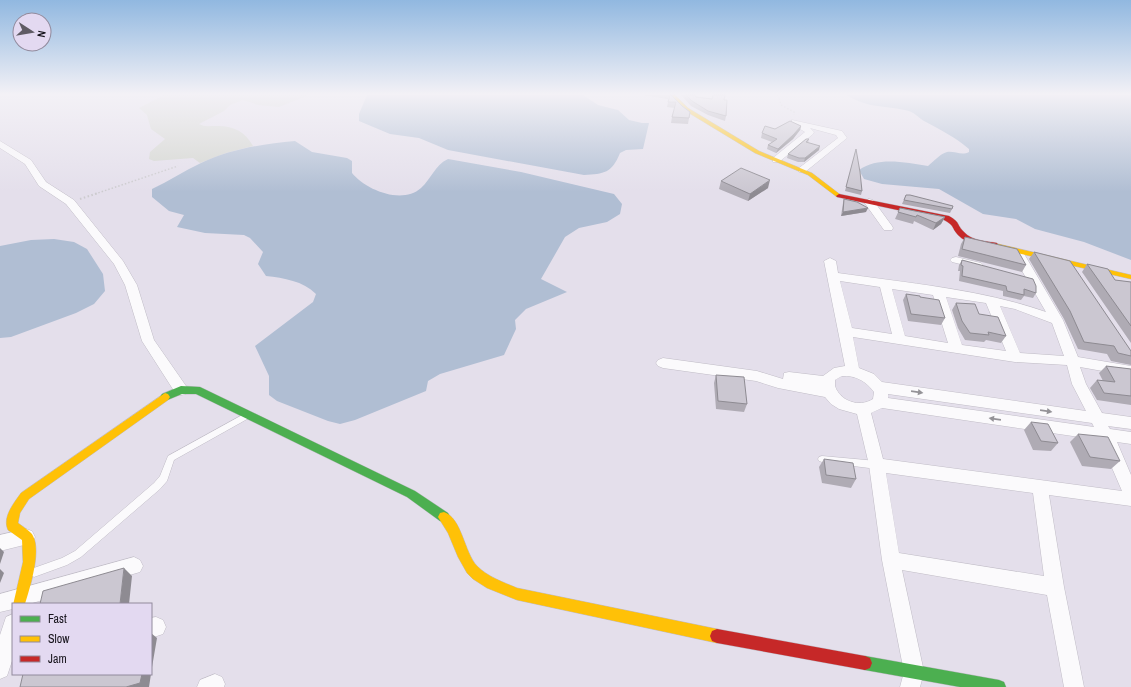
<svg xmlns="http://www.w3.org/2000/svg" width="1131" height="687" viewBox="0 0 1131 687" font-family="'Archivo Narrow',sans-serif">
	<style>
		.green { fill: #d4d6d0 }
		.water { fill: #b0bed3 }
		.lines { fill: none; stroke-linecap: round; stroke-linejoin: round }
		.lane-casing { stroke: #c0bcc6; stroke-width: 1 }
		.street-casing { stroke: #c0bcc6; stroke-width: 1 }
		.fast-casing { stroke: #c0bcc6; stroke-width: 1 }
		.slow-casing { stroke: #c0bcc6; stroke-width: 1 }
		.jam-casing { stroke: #c0bcc6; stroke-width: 1 }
		.path-far1 { stroke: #cccbce; stroke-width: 1.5; stroke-dasharray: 1.5 2; stroke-linecap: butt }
		.path { stroke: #cccbce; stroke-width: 2; stroke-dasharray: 1.5 2.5; stroke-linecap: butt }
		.lane { fill: #fbfafc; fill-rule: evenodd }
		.street { fill: #fbfafc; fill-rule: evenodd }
		.fast { fill: #4caf50; fill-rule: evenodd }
		.slow { fill: #ffc107; fill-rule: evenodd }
		.jam { fill: #c62828; fill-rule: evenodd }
		.wall { fill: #afabb4 }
		.shaded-wall { fill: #8e8b92 }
		.building { fill: #cbc7d1; stroke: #8e8b92 }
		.oneway { fill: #949297 }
	</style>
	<rect width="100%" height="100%" fill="#e4dfeb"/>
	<!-- green -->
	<path class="green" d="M164,95H309L279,107L258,105L243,100L230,105L224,111L199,124C204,127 209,126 215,126C232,125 245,131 253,146L226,153L200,163L193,158L154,161L149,159L150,152L165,139L151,129L147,115L139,108Z"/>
	<!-- water -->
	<path class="water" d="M367,95H583L598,105L618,110L629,120L642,123H649L643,149L626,150L620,153C612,173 604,174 584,175L448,150L419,138L390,134L359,121V114Z
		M847,95H1131V260L1084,242L1035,229L1016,219L983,214L939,189L882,184L864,179L859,170C879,156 906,163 928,166C934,161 940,154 947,152C955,151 962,156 969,152V149C955,137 941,130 924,121C919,118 915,113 909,111C887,105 868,109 847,95Z
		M295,141L312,152L347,158L352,161V173C366,190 402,205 421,188C431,179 435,165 448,159L521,172L614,194L622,204L620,214L607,222L579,228L565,237L541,279L567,292L526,309L515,320L516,329L504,355L440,374L428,381L426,391L355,420L340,424L328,421L277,401L269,395V376L255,346L313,302L316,294C303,281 284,278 266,276L258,264L263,252L250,238L244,235L205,233L177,227L184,215L169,211L152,197V189C169,181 184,171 201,163C231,149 262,144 295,141Z
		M54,239L74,242L87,249L103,274L105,291L94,304L76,313L11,337L0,338V246L31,240Z"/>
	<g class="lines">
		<defs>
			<path id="lane" d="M246,413L249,414L250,416L249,418L174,460L167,481L160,489L81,557L67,565L34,577L31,575L29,572L31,569L62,558L75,551L154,483L160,476L168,456Z
				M822,456L877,461L880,463L881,465L880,467L877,469L822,462L819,461L818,459L819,457Z"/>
			<path id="street" d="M792,120L842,131L847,138L805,172H799V168L838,138L836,135L810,128L814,132L813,134L779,162H773V158L805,132L792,124Z
				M0,141L31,160L46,182L74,200L123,261L137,285L154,340L186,386L188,390L186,394L181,395L176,394L142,341L125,285L114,264L66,204L39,186L25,164L0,148Z
				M869,199L873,200L892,226L893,228L892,230H884L864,202Z
				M1017,249L1023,252L1063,320L1078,357L1131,366V376L1080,367L1086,384L1102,413L1131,417V429L1108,426L1110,429L1131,432V444L1117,442L1131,475V506L1049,495L1064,587L1084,687H1064L1047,595L902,570L924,672L920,687H900L904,672L882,560L869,465L857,414L839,409L831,404L825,397L778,388L756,381L663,368L658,366L656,363L658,360L663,358L757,371L783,379L784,373L789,372L823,376L834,368L845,366L824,261L830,258L836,261L838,273C906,283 981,289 1046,312L1011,252ZM840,281L880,287L892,334L852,328ZM892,289L933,295L948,343L905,336ZM946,297L986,303L1006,351L962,345ZM1000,306L1015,309L1052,323L1064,356L1020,353ZM853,337L1015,362L1067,365L1072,384L1086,411L882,382L874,374L859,368ZM842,376C855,375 866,381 874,392L873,399C859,408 840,401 835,386V380ZM888,394L1092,423L1094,427L888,398ZM882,408L1100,440L1122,491L883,459L871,413ZM886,473L1033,493L1044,576L899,553Z
				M956,257L981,263L983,265L977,268L952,262L950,260L952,258Z
				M26,529L32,531L35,537L32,543L0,551V535Z
				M134,557L140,560L143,566L140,572L29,604H13V609L0,612V594Z
				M13,614V658L7,676L0,679V635L6,617Z
				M156,617L163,620L166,627L163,634L151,638V618Z
				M215,674L222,677L225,684L224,687H197L200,680Z"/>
			<path id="fast" d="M181,386L200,387L415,491L448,513L450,517L448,521L444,522L440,521L407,497L196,394H182L165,401L162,400L160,397L162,394Z
				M865,656L999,680L1004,682L1006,687H960L865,670L860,668L858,663L860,658Z"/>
			<path id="slow" d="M670,95H675L688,108L759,151L812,173L842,196L841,197H837L808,175L755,153L684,110Z
				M991,243H994L1131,275V279L991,247Z
				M165,393L168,394L170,397L168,400L29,499L20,513L18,523C22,526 27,529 31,533C43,546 30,588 25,604L13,605L23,562L22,540L8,530C2,517 14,503 21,493Z
				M444,512C462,518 464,552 477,566C488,577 503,582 517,588L717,629L722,631L724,636L722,641L717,643L517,600L487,588L473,579L467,573L458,557L448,533L438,517L440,513Z"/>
			<path id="jam" d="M839,194L949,216C961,223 956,224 964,232C972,241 986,241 997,243L998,245L994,247C982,245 967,245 958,235C951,227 955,226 944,220L837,197L836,196Z
				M717,629L865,656L870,658L872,663L870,668L865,670L717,643L712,641L710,636L712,631Z"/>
		</defs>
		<!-- lane casing -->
		<use href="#lane" class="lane-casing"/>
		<!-- street casing -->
		<use href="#street" class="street-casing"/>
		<!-- fast casing -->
		<use href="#fast" class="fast-casing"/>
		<!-- slow casing -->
		<use href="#slow" class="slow-casing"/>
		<!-- jam casing -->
		<use href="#jam" class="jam-casing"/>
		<!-- path-far1 -->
		<path class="path-far1" d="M778,95L781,105L794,112V115
			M95,194L178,166"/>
		<!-- path -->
		<path class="path" d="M80,199L98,193"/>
		<!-- lane -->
		<use href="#lane" class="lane"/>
		<!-- street -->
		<use href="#street" class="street"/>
		<!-- fast -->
		<use href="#fast" class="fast"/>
		<!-- slow -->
		<use href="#slow" class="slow"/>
		<!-- jam -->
		<use href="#jam" class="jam"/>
	</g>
	<!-- wall -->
	<path class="wall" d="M643,95H669L668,99Z
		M670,95L682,106L690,112L688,124L671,123L672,117L675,108L667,107L668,102Z
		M681,95H695L696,97L724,100L726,116L725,121L708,115L691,106Z
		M801,126L800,130L793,139L776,153L767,149L768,145L772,142L761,138L762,133L775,129Z
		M809,139L808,143L819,150L804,162H798L787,158L788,154Z
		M856,149L862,191L861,195L845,191Z
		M721,181L768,188L748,201L719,189Z
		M906,195L952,209L950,213L902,204Z
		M844,199L866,212L841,216L843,203Z
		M900,208L945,217L941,224L933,230L914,221L913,224L895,219Z
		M965,237L1026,265L1022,272L958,256L961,244Z
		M1034,252L1131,351V365L1111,361L1107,354L1078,349L1064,319L1029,259Z
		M962,260L1036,293L1033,298L1024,296L1021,300L1003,296V291L959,281L960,271H958L959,265Z
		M1087,264L1115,280L1131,282V343L1082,272Z
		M906,294L920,297L945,318L941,325L908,321L903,300Z
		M956,303L979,314L1006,336L1001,343L986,340L984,342L965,340L958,328L952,310Z
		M1106,366L1131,369V405L1097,400L1090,388L1097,380L1103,381L1099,373Z
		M716,375L747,404L744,412L716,409L714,383Z
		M1031,422L1058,443L1051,451L1033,450L1024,430Z
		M1078,434L1120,461L1111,469L1082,466L1070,442Z
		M824,459L856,479L851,488L822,483L819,467Z"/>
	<!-- shaded-wall -->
	<path class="shaded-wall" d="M801,126L800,130L793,139L776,153L778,149Z
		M820,146L819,150L804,162L805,158Z
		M770,180L768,188L748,201L750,194Z
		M868,208L866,212L841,216L843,212Z
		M945,217L941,224L933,230L936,223Z
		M0,548L4,552L0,564Z
		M124,568L132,576L129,604H120Z
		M0,569L4,573L0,583Z
		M151,633L157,638L151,673Z
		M142,674H151L149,687H126Z"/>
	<!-- building -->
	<path class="building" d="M670,95H671L682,106L690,112L689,118L672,117L676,102H668Z
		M686,95H695L696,97L712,99L713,95H725L724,100H727L726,116L708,111L692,101Z
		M790,121L801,126L794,134L778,149L768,145L777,139L762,133L765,126L775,129Z
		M806,139H809L806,142L820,146L805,158H799L788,154Z
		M856,149L860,172L862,191L846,187Z
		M741,168L770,180L750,194L721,181Z
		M906,195H910L953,206L952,209L904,200Z
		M844,199L857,202L868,208L843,212Z
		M900,208L945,217L936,223L917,215L916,217L898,212Z
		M965,237L1017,249L1026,265L962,249Z
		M1034,252L1070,261L1131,351V356L1118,353L1114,346L1084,342L1070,311Z
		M962,260L1033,279L1036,286V293L1024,289V295L1007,291L1006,286L962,276L963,266L961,265Z
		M1087,264L1108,269L1115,280L1131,282V326Z
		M906,294L920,296V297L939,300L945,318L911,314Z
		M956,303L975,304L979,314L998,317L1006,336L988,332L989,335L970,333L962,321Z
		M1106,366L1131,369V396L1104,393L1097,380L1115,382Z
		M716,375L744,377L747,404L718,401Z
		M1031,422L1048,424L1058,443L1041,441Z
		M1078,434L1108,437L1120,461L1090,457Z
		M824,459L853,463L856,479L826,475Z
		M124,568L120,604H40L43,591Z
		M23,674H142L140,683L126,687H20Z"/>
	<!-- one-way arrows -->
	<defs><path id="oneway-solid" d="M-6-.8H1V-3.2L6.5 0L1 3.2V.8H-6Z"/></defs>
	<g class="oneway">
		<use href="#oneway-solid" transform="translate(917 392) rotate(8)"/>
		<use href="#oneway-solid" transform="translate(1046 411) rotate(8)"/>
		<use href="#oneway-solid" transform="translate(995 419) rotate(-172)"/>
	</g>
	<!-- sky -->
	<linearGradient id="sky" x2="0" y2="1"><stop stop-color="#91b8e0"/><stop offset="0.49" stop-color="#f3f1f6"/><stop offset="1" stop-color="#f3f1f6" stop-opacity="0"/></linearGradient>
	<rect width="1131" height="192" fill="url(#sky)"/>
	<!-- legend -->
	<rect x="12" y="603" width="140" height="72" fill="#e3d9f1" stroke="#918a9c"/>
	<rect x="20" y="616" width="20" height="6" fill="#4caf50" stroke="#918a9c"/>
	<text x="48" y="623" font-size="12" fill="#17141c">Fast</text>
	<rect x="20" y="636" width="20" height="6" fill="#ffc107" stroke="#918a9c"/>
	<text x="48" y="643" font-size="12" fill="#17141c">Slow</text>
	<rect x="20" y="656" width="20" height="6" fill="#c62828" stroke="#918a9c"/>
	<text x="48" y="663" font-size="12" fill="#17141c">Jam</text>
	<!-- north arrow -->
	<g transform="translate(32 32) rotate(102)"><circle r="19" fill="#e3d9f1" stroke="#918a9c"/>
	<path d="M0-3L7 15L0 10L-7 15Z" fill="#5f5b64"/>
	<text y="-6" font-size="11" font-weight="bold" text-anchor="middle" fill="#17141c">N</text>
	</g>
</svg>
